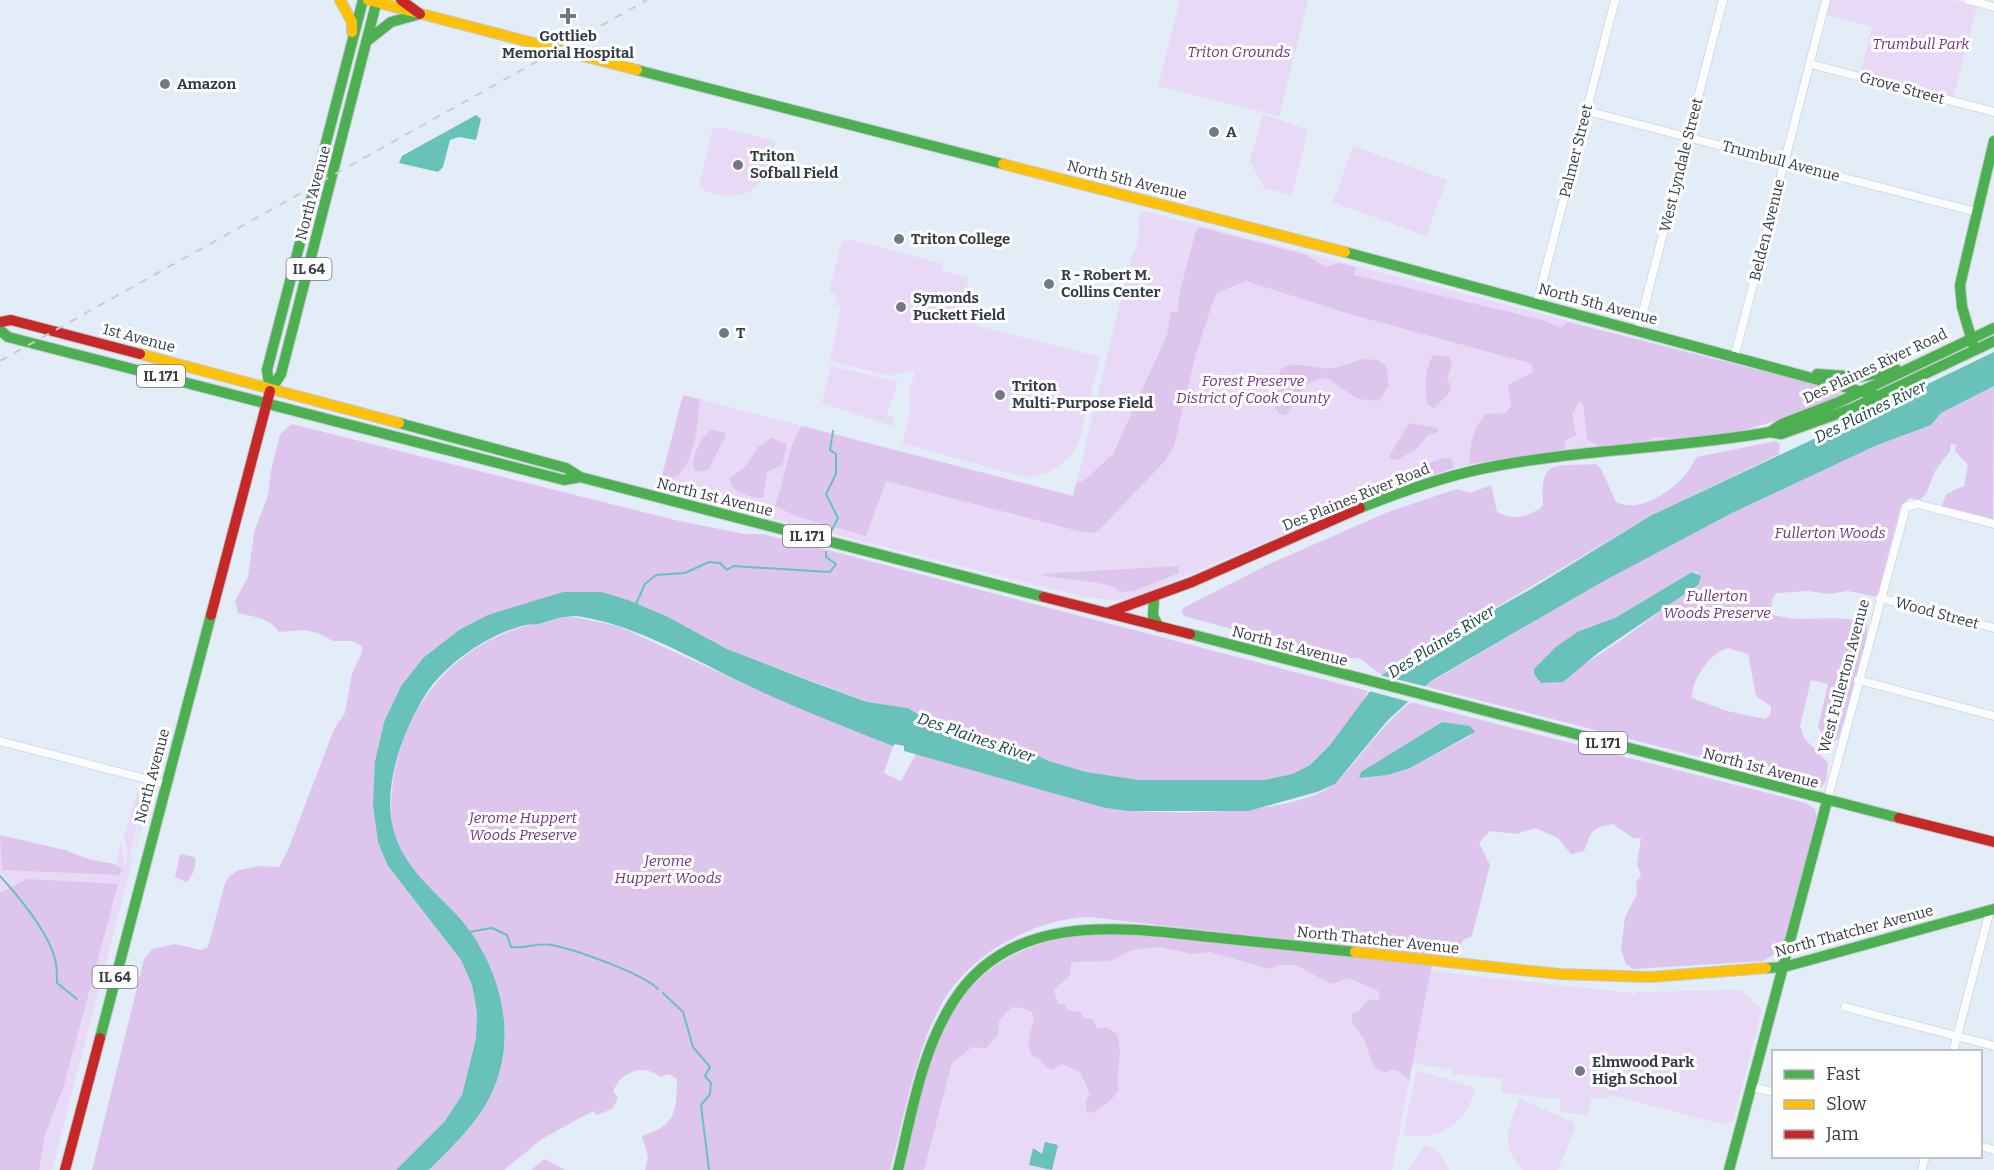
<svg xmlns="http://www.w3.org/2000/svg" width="1994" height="1170" viewBox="0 0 1994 1170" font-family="Bitter,serif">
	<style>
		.green { fill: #e8d9f6 }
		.forest { fill: #dec5ee; fill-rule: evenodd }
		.water { fill: #69c2b9 }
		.pier { fill: #e3edf7 }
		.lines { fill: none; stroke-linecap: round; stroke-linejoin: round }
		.stream { stroke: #69c2b9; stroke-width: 2 }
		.street-casing { stroke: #c1c8d0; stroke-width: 9 }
		.fast-casing { stroke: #c1c8d0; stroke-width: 12 }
		.slow-casing { stroke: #c1c8d0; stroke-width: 12 }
		.jam-casing { stroke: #c1c8d0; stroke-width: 12 }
		.street { stroke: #fbfcfe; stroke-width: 8 }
		.fast { stroke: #4caf50; stroke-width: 10 }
		.slow { stroke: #ffc107; stroke-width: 10 }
		.jam { stroke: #c62828; stroke-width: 10 }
		.rail { stroke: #caccce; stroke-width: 2; stroke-dasharray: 8 8; stroke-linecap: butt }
		.poi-dot { fill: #737a83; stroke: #fff; stroke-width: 2 }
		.labels { text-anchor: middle; stroke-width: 6; stroke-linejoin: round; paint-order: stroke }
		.shield { fill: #fff; stroke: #72767c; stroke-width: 1.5 }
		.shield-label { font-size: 14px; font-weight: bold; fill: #363c44 }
		.poi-label { font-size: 15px; font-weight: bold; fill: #363c44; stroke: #fff; text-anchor: start }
		.park-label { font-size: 15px; font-style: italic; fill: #733382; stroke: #fff }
		.street-label { font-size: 15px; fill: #363c44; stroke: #fff }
		.water-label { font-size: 16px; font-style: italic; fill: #12463f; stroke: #fff }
	</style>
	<rect width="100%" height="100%" fill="#e3edf7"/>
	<!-- green -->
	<path class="green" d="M1180,0H1308L1279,116L1158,86Z
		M1830,0H1953L1977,6L1953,98L1860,74L1872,27L1826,15Z
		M1263,114L1308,130L1292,195L1264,188L1250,161Z
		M718,127L775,141C774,185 739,212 699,187L712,130Z
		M1353,146L1447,180L1426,236L1333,202Z
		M1144,211L1847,393L1746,430L1685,441L1527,453L1454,468L1374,496L1135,597L1114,600L1088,598L784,522L659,486L683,395L1073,496L1132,254L1136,248L1140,224L1137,220Z
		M849,239L943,264L942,271L969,278L961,309L965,310L964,316L977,320V326L1100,357L1078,445L1068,459L1049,472L1030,477L1011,474L902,443L910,412L909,390L916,370L889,376L830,361L841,306L835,305L837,295L829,293L842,242Z
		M831,366L898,382L887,415L893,418V426L822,403Z
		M139,785L141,804L128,868L134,852L142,808H146L52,1170H0V835L116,865L121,841L125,867L127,855L124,837Z
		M1122,933L1432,964L1431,971L1632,993L1633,996L1636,992L1741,990L1762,1010L1733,1121L1725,1125L1610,1095L1609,1099L1591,1098L1589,1115L1560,1112V1099L1501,1093L1502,1079L1453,1074V1070L1413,1063L1392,1170H902L947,1020Z
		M1420,1071L1476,1088C1467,1121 1439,1144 1403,1134L1416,1073Z
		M1520,1099L1573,1122L1575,1128L1558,1170H1523C1499,1147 1508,1126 1520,1099Z
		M1426,1144L1440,1154L1449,1170H1408Z"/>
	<!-- forest -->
	<path class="forest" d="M1199,227L1306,255L1325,267L1339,263L1355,267L1354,275L1542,320L1561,328L1567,322L1838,390L1839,397C1791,417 1744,433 1692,440C1677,442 1667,435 1652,438L1647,444L1601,447L1587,439L1583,403L1579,402L1572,414L1576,435L1565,441L1564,450L1470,464C1469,446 1473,427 1486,414L1506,413L1511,406L1508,385L1533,372L1532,364L1346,313L1246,281L1218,292L1213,301L1196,353L1174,446L1165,461L1098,531L1093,533L1082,532L886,481L866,536L798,517L775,506C784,484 789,440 802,426L1073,496L1076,484L1086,479L1113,454L1167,335L1171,312H1178L1180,291L1196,231Z
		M1433,355L1449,357L1452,364L1447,379L1451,386L1449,393L1434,408L1428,405C1424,390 1425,369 1433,355Z
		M1364,359L1378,360L1386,366L1389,385L1379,401L1358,399L1327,378C1294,382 1303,401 1285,415L1279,414L1275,408L1280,370C1295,358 1315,371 1331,368C1342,367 1353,361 1364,359Z
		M1994,386L1993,519L1942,506L1946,494L1964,486L1968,465L1955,451L1956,445L1951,444L1950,451L1935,471L1926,494L1920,500L1910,498L1901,505L1877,597L1848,591L1830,594L1808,591L1777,593L1772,599L1771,614C1803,625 1835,612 1867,623C1869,653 1847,709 1838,740L1828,743L1818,727L1828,684L1811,680L1800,726L1804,738L1828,763L1826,781L1820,788L1424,686L1602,582L1732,513L1875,446L1931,425L1941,413ZM1692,572H1698C1687,583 1677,596 1666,606C1647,623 1563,684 1541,683L1579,631L1615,618ZM1728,648L1748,654L1756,696L1771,706V714L1765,719L1727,711L1692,698C1691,680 1710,653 1728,648Z
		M683,395L699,399C699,421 694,485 661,480Z
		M1409,423L1437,428L1438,432L1428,435L1418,448L1397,460L1392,459L1389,456Z
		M292,424L675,520L745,534H762L820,548L1368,691L1358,709L1330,745L1310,765L1292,774L1264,780H1140L1086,772L1049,761L1013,744L963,734L932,723L908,708L867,702L727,649L668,617L602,592H563L459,630L423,658L401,686L384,722L375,761L388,866L461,960L472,985L477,1013L476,1038L462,1095L445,1121L396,1170H92L144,959L152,949L175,944L201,950L208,947L225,883L231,875L239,870L260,866L279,867L288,850L334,729L345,713L352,674L362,652V646L352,641H333L318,633L304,630L279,632L272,624L260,618L238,613L235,601L248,577L254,533L268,495L271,471L280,434Z
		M712,430L725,433V437L708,470L697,472L693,467C693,455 701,435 712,430Z
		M771,438L787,444L782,465L767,472L763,498C748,496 734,495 729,479L746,466L758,447Z
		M1776,441L1780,445L1779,454L1650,516L1382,675L1359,658L1340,659L1184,616L1182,612L1183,608L1269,564L1388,512L1456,489L1470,493L1491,485L1497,512C1513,521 1529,517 1543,506C1540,457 1553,467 1596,464L1601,469L1616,502C1644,516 1687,482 1696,457Z
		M1443,458L1452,459L1454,468L1394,488L1393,478Z
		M1178,566L1179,573L1134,591L1120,592C1112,580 1057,580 1039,574Z
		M569,616L618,626L753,688L893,746L884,773L901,781L916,754L1105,808C1154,815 1299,818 1336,782C1363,756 1381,725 1411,702L1806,803L1815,809L1817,819L1781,951L1763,961L1633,969L1626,964L1621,949L1625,917L1637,894L1636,883L1641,875L1637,864L1641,838H1633L1613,824C1590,828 1592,831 1584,851L1571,854L1558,838L1535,828L1516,834L1490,831L1479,843L1490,865L1472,936L1463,940L1457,954L1452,958L1088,917C1030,920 966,956 939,1009C914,1056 904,1119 890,1170H645L648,1157L642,1136C677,1125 676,1112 677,1079L669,1074L661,1077C642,1063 622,1071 613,1091L618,1098L612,1109L597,1115L593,1111L542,1139L504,1170H429C449,1150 471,1129 486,1105C521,1046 504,973 463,923C440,894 404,871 394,833C388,811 392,783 397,761C412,696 460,645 525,626C530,624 537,625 542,623C552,621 559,617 569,616ZM1442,722L1470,726V736L1410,768L1388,775L1359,778L1361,772Z
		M0,835L65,850L90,860L115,864L122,870L120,875L2,870Z
		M180,854L195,857C197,865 193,876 186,882L175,877Z
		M27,879L118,884L64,1085L45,1135L39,1170H0V893Z
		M1096,932L1432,964L1409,1080L1397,1070C1390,1069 1386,1075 1379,1070C1369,1063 1369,1049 1364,1039C1359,1030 1350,1026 1352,1014L1359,1011L1369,999L1378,1001L1380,998L1378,991L1349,978L1331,984L1296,965H1279L1269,969L1210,952L1192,954L1160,947L1132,950L1110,961L1071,962L1070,975L1054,990L1058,1004H1065L1068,1010L1080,1012L1084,1018L1093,1019L1097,1028H1108L1118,1035L1120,1053L1117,1083L1119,1089C1115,1099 1101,1108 1091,1113L1087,1112L1085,1102L1090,1094L1080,1072L1062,1064L1052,1070C1046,1068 1045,1065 1041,1061C1037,1057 1033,1057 1030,1052C1022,1030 1053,1009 1012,1007L999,1020L998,1035L986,1048L972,1047L952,1063L924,1170H902C935,1042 942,952 1096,932Z
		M545,1159L565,1170H531Z"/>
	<!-- water -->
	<path class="water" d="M476,115L481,119L476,140L459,137L450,140L443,167L438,172L399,163L402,156Z
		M1994,352V386L1941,413L1931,425L1875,446L1732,513L1602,582L1431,681L1388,720L1335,784L1317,792L1248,811H1129L1105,808L904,751V746L895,744L893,746C843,726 793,707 745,684C694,660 640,627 583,617C567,614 557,619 542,623C537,625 531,624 526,625C487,634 440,667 421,702C400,739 381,792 395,835C406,871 439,894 463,922C504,973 521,1047 485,1106C470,1130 449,1150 429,1170H396L445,1121L462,1095L476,1038L477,1013L472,985L461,960L388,866L378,842L373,805L375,761L384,722L401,686L423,658L459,630L488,615L563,592H602L628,600L668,617L727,649L815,683L867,702L908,708L932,723L963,734L1013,744L1049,761L1086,772L1140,780H1264L1292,774L1310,765L1330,745L1382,675L1419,652L1531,589L1650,516L1835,429L1840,425L1841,420H1853Z
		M1692,572L1701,576L1698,585L1598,653L1563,682L1541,683L1534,674V669L1557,646L1579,631L1615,618Z
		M1442,722L1470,726L1475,732L1410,768L1388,775L1359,778L1361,772Z
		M1045,1142L1058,1145L1052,1170L1029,1165L1033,1148L1042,1154Z"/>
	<!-- pier -->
	<path class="pier" d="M1379,675L1428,687L1414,703L1365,690Z"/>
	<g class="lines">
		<!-- stream -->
		<path class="stream" d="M831,532L838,518L826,494L836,474V454L830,450L833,431
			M636,604L645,584L656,575L685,573L709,562L720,563L727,570L733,566L830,572L836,564L826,557V552
			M0,876C19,897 48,931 55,959C57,966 57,975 57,983L77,999
			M469,932L492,928L507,935L511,947C524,949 541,942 552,945C576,950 642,973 658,989
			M663,993L683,1012L693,1047L710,1067L705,1076L711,1083L710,1094L701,1105L709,1170"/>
		<defs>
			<path id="street" d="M1968,0L1994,7
				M1810,64L1994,112
				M1587,111L1976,212
				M1537,303L1615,0
				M1638,331L1723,0
				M1735,355L1826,0
				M1880,598L1994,628
				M1858,680L1994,716
				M0,741L165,784
				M1827,801L1906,507L1918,504L1994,524
				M1845,1007L1994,1046
				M1953,1052L1990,910
				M1751,1087L1774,1092
				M1980,1146L1994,1150
				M1922,1170L1925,1156"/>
			<path id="fast" d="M367,41L391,22L420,14
				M637,70L1003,164
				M1345,252L1878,396
				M0,330L8,337L564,480L580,477
				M1973,344L1962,307L1960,285L1994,141
				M1817,374L1860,377L1896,369
				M270,390L267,370L363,0
				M270,391L281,374L377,0
				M399,423L566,468L580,477L1044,597
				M1770,432L1782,424L1839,402L1994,328
				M1360,508C1400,492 1439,478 1481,469C1576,449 1674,449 1770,432L1781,434L1851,409L1994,341
				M1154,598L1153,616L1159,627
				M1190,634L1899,818
				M1766,968L1784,967L1994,909
				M100,1038L211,615
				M898,1170C912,1113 921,1052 953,1002C1010,911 1120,927 1210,937C1258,942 1307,947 1355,952
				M1729,1170L1827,801"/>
			<path id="slow" d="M340,0L352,22V32
				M368,0L637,70
				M1003,164L1345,252
				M140,354L399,423
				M1355,952L1559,974L1650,977L1766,968"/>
			<path id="jam" d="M401,0L420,14
				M0,322L11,320L140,354
				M1044,597L1190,634
				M1107,613L1192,582L1360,508
				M211,615L270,391
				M1899,818L1994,842
				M65,1170L100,1038"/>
		</defs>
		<!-- street casing -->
		<use href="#street" class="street-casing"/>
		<!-- fast casing -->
		<use href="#fast" class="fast-casing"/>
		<!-- slow casing -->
		<use href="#slow" class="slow-casing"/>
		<!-- jam casing -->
		<use href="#jam" class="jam-casing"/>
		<!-- street -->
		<use href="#street" class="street"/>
		<!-- fast -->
		<use href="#fast" class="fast"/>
		<!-- slow -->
		<use href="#slow" class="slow"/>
		<!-- jam -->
		<use href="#jam" class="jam"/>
		<!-- rail -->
		<path class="rail" d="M0,361L647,0"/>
	</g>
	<!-- markers -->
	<g class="poi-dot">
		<path d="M565 7h6v6h6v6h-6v6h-6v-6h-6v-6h6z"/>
		<circle cx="165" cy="84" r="6"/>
		<circle cx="1214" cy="132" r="6"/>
		<circle cx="738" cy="165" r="6"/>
		<circle cx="899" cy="239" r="6"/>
		<circle cx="1049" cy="284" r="6"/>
		<circle cx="901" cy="307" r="6"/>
		<circle cx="724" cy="333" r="6"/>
		<circle cx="1000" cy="395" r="6"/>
		<circle cx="1580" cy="1071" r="6"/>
	</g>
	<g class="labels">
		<!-- shield labels -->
		<g class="shield">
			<rect x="286.5" y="258" width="45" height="22" rx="4.5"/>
			<rect x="137" y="365" width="48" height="22" rx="4.5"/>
			<rect x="783" y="525" width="48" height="22" rx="4.5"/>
			<rect x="1579" y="732" width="48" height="22" rx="4.5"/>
			<rect x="92.5" y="966" width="45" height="22" rx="4.5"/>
		</g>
		<g class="shield-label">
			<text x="309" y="274">IL 64</text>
			<text x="161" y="381">IL 171</text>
			<text x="807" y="541">IL 171</text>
			<text x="1603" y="748">IL 171</text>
			<text x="115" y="982">IL 64</text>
		</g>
		<!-- poi labels -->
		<g class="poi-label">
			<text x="568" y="41" text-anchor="middle">Gottlieb<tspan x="568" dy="17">Memorial Hospital</tspan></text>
			<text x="177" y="89">Amazon</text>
			<text x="1226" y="137">A</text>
			<text x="750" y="161">Triton<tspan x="750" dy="17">Sofball Field</tspan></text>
			<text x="911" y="244">Triton College</text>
			<text x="1061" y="280">R - Robert M.<tspan x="1061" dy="17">Collins Center</tspan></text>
			<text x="913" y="303">Symonds<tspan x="913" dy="17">Puckett Field</tspan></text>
			<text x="736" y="338">T</text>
			<text x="1012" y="391">Triton<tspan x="1012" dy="17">Multi-Purpose Field</tspan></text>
			<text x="1592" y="1067">Elmwood Park<tspan x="1592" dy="17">High School</tspan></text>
		</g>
		<!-- park labels -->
		<g class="park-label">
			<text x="1921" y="49">Trumbull Park</text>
			<text x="1239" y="57">Triton Grounds</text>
			<text x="1253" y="386">Forest Preserve<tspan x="1253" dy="17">District of Cook County</tspan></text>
			<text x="1830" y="538">Fullerton Woods</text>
			<text x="1717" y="601">Fullerton<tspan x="1717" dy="17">Woods Preserve</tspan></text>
			<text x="523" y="823">Jerome Huppert<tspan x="523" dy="17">Woods Preserve</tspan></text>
			<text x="668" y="866">Jerome<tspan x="668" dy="17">Huppert Woods</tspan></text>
		</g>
		<!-- street labels -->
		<g class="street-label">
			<text transform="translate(1902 88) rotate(15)" y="5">Grove Street</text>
			<text transform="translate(1576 151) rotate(-76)" y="5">Palmer Street</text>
			<text transform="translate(1781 161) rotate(15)" y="5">Trumbull Avenue</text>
			<text transform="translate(1681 165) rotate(-76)" y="5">West Lyndale Street</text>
			<text transform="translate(1127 180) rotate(14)" y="5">North 5th Avenue</text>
			<text transform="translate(313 193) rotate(-75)" y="5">North Avenue</text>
			<text transform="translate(1767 230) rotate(-76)" y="5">Belden Avenue</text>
			<text transform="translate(1598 304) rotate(15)" y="5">North 5th Avenue</text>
			<text transform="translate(139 338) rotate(15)" y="5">1st Avenue</text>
			<text transform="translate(1875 366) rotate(-25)" y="5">Des Plaines River Road</text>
			<text transform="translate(715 497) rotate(14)" y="5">North 1st Avenue</text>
			<text transform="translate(1356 497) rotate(-22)" y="5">Des Plaines River Road</text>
			<text transform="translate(1937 613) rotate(15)" y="5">Wood Street</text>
			<text transform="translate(1290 646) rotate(15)" y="5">North 1st Avenue</text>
			<text transform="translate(1844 676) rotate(-75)" y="5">West Fullerton Avenue</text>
			<text transform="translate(1761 768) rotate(15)" y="5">North 1st Avenue</text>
			<text transform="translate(152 776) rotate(-75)" y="5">North Avenue</text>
			<text transform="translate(1854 931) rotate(-15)" y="5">North Thatcher Avenue</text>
			<text transform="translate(1378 940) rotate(6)" y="5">North Thatcher Avenue</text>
		</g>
		<!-- water labels -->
		<g class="water-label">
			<text transform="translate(1870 411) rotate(-26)" y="6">Des Plaines River</text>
			<text transform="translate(1441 641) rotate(-32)" y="6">Des Plaines River</text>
			<text transform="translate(976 737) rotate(19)" y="6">Des Plaines River</text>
		</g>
	</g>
	<!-- legend -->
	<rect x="1772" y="1050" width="210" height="108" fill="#ffffff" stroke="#afb1b4" stroke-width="1.5"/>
	<rect x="1784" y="1070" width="30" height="9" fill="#4caf50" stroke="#afb1b4" stroke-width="1.5"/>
	<text x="1826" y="1080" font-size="18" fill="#363c44">Fast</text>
	<rect x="1784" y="1100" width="30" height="9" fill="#ffc107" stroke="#afb1b4" stroke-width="1.5"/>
	<text x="1826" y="1110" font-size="18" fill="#363c44">Slow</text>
	<rect x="1784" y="1130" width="30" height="9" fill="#c62828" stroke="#afb1b4" stroke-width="1.5"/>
	<text x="1826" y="1140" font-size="18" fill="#363c44">Jam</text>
</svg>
